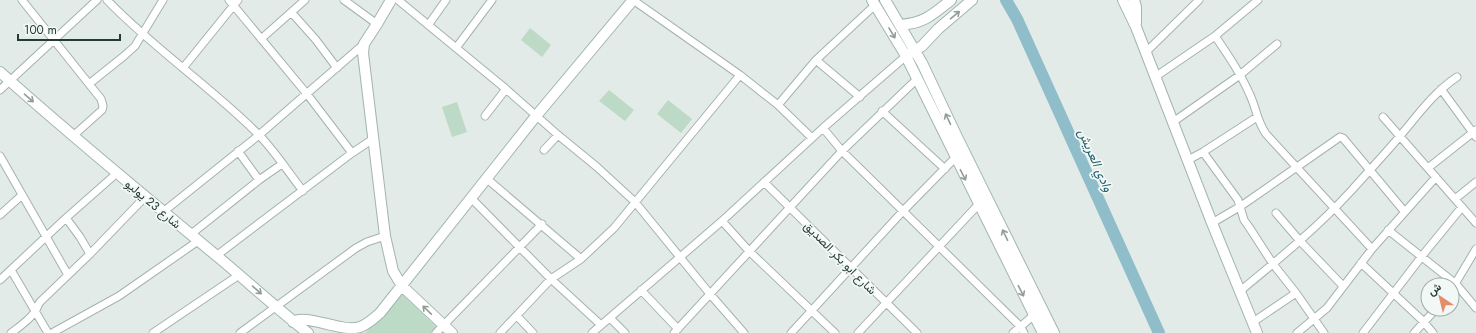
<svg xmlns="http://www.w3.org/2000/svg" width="1476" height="333" viewBox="0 0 1476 333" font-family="Jost,Vazirmatn,sans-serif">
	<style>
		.green { fill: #bddac7 }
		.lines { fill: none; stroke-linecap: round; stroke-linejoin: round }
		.river { stroke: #90bdca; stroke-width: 12 }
		.street-casing { stroke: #a5b2af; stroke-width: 9 }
		.secondary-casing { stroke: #a2b5b0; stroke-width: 12 }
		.street { stroke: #fff; stroke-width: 7 }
		.secondary { stroke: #fff; stroke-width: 10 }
		.oneway { stroke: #929c9a }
		.labels { text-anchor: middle; stroke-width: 3.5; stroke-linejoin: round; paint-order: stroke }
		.street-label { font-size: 12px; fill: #243a35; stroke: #f2f8f5 }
		.water-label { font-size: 13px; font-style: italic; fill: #245e70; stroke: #f2f8f5 }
	</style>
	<rect width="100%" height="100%" fill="#e2ebe8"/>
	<!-- green -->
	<path class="green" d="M530,28L551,45L542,57L521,40Z
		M609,90L634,110L625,121L599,101Z
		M668,100L692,119L681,133L657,114Z
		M457,102L467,132L452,137L442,107Z
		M402,294L438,329L434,333H365Z"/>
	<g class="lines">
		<!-- river -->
		<path class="river" d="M1006,0L1017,19L1159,333"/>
		<defs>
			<path id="street" d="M22,0L101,99L103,106L102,110L73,136
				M107,0C154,49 210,86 258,134C275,151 288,172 303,191
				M229,0L307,94L352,153
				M344,0L377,24
				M398,0L506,89L558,135L597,167L635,202L710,294L744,333
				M633,0L740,75L778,105L812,138
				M292,13L316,40L337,68
				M429,24L446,0
				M1215,36C1228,55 1241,74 1250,95C1257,110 1256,119 1266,134L1372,249
				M261,39L305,0
				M456,48L492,0
				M1146,52L1199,0
				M816,60L860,97
				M183,68L238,0
				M1155,77L1215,36L1258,0
				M89,84L124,56L135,46L163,0
				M1441,89L1476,137
				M0,90L97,0
				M778,105L816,60L875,5
				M882,111L945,169
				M485,116L506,89
				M1383,117L1476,223
				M1173,122L1240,75L1277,44
				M823,128L842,151L1020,326L1024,333
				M544,150L558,135
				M238,151L259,180
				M1203,152L1238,200L1244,220L1249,227L1273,264L1296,293L1324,333
				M0,156L68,275
				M1188,160L1203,152L1257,117
				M1428,168L1476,130
				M486,178L581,259
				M764,182L917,333
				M471,198L551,279L601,325
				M1455,199L1476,182
				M163,212L259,135L364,44
				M1276,213L1300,241L1343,286
				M0,215L22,195
				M66,218L80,237L90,254
				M722,221L749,251L835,333
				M1212,223L1241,206L1340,137L1343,138L1404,211
				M1388,230L1456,284L1476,308
				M190,235L259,180L282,164
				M216,256L352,153L373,139
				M1361,263L1423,321L1433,333
				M11,270L48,333
				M0,280L66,218L117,173
				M1452,289L1476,249
				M641,290L678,329
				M1240,291C1279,259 1317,228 1351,191C1367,173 1384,155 1400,136C1418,115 1433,93 1457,77
				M517,316L533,333
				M610,318L625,333
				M1253,322L1296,293
				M11,333C19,327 28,321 34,313C37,310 37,306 40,302L90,254L145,197
				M52,333L119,296L198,241
				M153,333L239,275
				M240,333L356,248L367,242L385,236
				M436,333L542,224
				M500,333L551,279L581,259L614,228L740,75
				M592,333L722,221L823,128L906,56
				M674,333L842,151L917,79
				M791,333L903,211L955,158
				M858,333L978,205
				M1013,333L1034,315
				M1297,333L1327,308L1372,249L1436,177
				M1363,333L1422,256L1462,207
				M1414,333L1436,309"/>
			<path id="secondary" d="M391,0L377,24L364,44L363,53L385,236L393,271L402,286L452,333
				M872,0L906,56L1043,333
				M885,0L922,63L957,137L1054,333
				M1123,0L1136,27L1212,223L1257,333
				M1134,0L1136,7V23
				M900,25C925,23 932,15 951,0
				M909,54L922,46L938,29L972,0
				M0,72C71,136 145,196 218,257C248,282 277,309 308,333
				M293,322C306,313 341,333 360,327C368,324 374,318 380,313L536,116L633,0"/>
		</defs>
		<!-- street casing -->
		<use href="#street" class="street-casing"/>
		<!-- secondary casing -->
		<use href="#secondary" class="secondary-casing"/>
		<!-- street -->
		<use href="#street" class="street"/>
		<!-- secondary -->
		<use href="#secondary" class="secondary"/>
	</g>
	<!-- one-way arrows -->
	<defs><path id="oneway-shaft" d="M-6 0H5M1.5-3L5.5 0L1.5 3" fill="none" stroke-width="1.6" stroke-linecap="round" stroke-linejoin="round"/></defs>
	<g class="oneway">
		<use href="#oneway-shaft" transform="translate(955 15) rotate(-40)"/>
		<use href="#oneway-shaft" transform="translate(892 33) rotate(59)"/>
		<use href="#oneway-shaft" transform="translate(29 98) rotate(41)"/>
		<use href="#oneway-shaft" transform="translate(948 119) rotate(-115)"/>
		<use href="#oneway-shaft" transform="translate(963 175) rotate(63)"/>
		<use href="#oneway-shaft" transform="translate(1005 235) rotate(-116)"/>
		<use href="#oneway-shaft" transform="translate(257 290) rotate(41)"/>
		<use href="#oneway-shaft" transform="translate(1021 291) rotate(63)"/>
		<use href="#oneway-shaft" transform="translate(427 310) rotate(-136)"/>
	</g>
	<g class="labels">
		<!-- street labels -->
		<g class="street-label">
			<text transform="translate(153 204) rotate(40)" y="4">شارع 23 يوليو</text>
			<text transform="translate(840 258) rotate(45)" y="4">شارع ابو بكر الصديق</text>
		</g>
		<!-- water labels -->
		<g class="water-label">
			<text transform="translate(1096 160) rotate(66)" y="5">وادي العريش</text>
		</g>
	</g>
	<!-- north arrow -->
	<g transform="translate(1440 297) rotate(325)"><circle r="19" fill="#f2f8f5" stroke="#a0aca8"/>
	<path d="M0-3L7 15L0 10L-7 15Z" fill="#e38e68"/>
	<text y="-6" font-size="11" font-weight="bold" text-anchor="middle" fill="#243a35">ش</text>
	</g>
	<!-- scale -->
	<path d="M18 34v6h102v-6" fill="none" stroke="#243a35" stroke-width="2"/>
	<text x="24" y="34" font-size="12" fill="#243a35" stroke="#f2f8f5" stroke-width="3" paint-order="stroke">100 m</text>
</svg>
